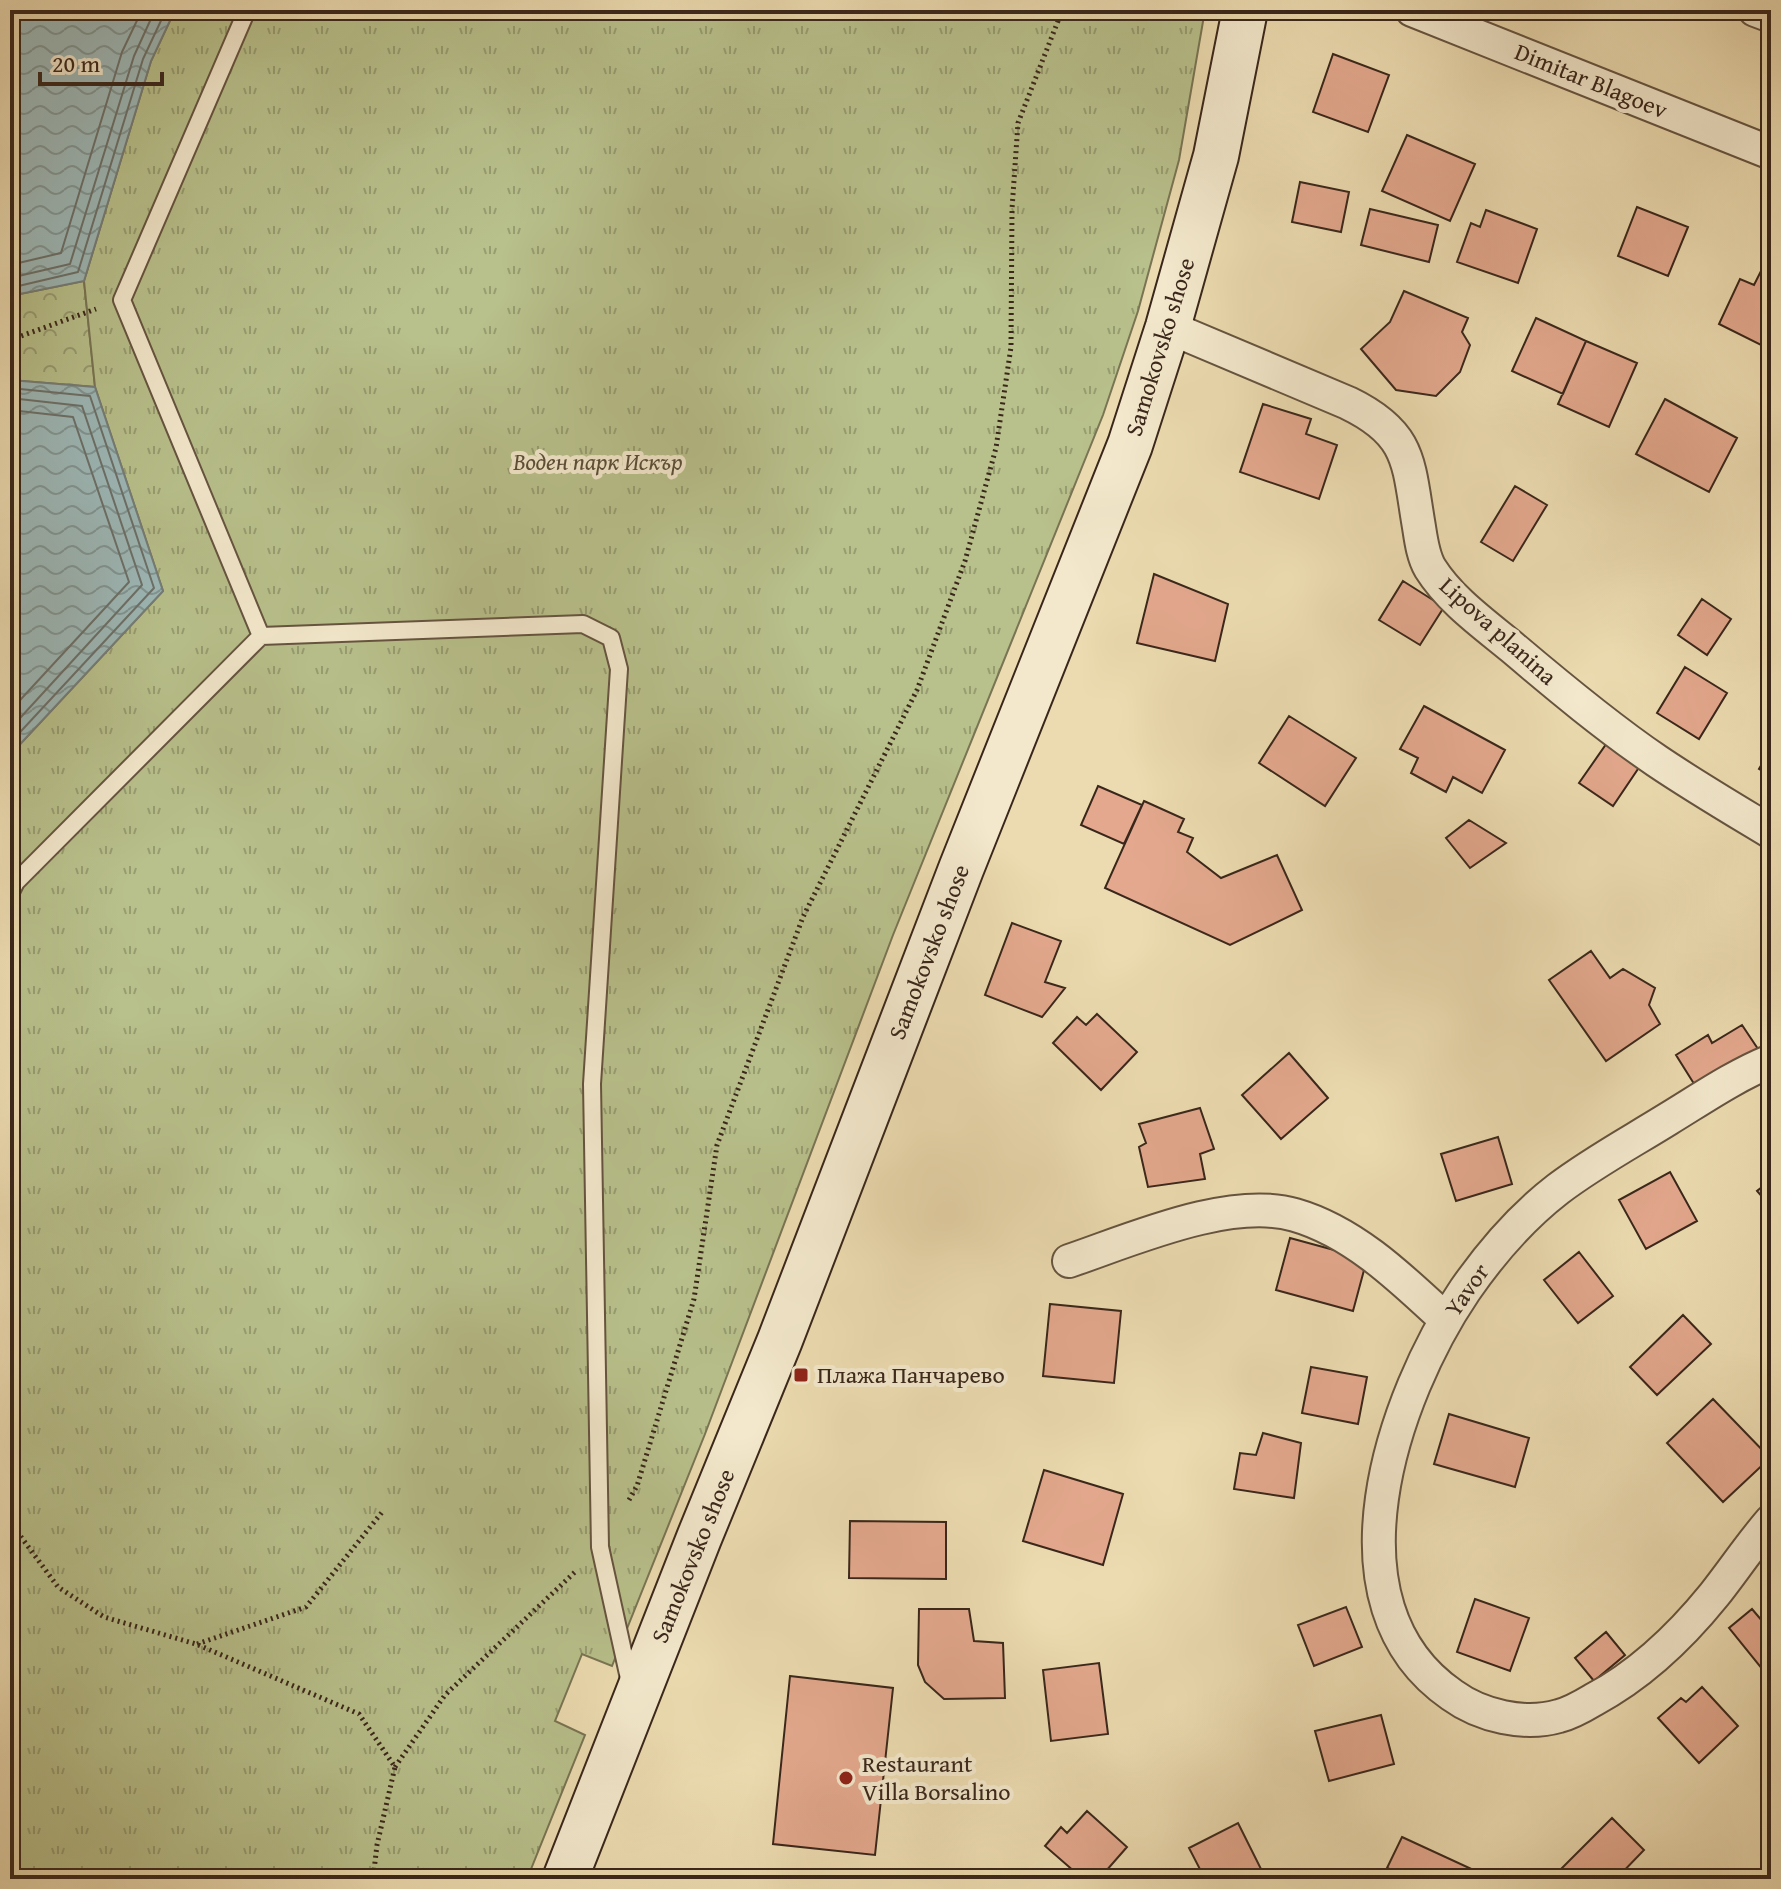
<svg xmlns="http://www.w3.org/2000/svg" width="1781" height="1889" viewBox="0 0 1781 1889" font-family="'Gentium Book Plus',serif">
	<style>
		.forest { fill: url(#forest-crowns); stroke: #797453; stroke-width: 2 }
		.park { fill: url(#park-tufts); stroke: #797453; stroke-width: 2 }
		.water { fill: url(#water-waves); stroke: #757e79; stroke-width: 2 }
		.lines { fill: none; stroke-linecap: round; stroke-linejoin: round }
		.shore { stroke: #6c7069; stroke-width: 2 }
		.building { fill: #e3a88d; stroke: #3a271b; stroke-width: 2 }
		.lane-casing { stroke: #665440; stroke-width: 20 }
		.street-casing { stroke: #665440; stroke-width: 36 }
		.secondary-casing { stroke: #3a271b; stroke-width: 48 }
		.path { stroke: #3a271b; stroke-width: 5; stroke-dasharray: 2 4; stroke-linecap: butt }
		.lane { stroke: #f3e8cc; stroke-width: 16 }
		.street { stroke: #f3e8cc; stroke-width: 32 }
		.secondary { stroke: #f3e8cc; stroke-width: 44 }
		.poi-dot { fill: #8f2418; stroke: #f3e8cc; stroke-width: 3 }
		.labels { text-anchor: middle; stroke-width: 8; stroke-linejoin: round; paint-order: stroke }
		.street-label { font-size: 24px; fill: #3a271b; stroke: #f3e8cc }
		.park-label { font-size: 24px; font-style: italic; fill: #5a4d37; stroke: #f3e8cc }
		.poi-label { font-size: 24px; fill: #3a271b; stroke: #f3e8cc; text-anchor: start }
	</style>
	<defs>
		<pattern id="forest-crowns" width="20" height="18" patternUnits="userSpaceOnUse" patternTransform="scale(2)"><rect width="20" height="18" fill="#b8c08b"/><path d="M2 6a3 3 0 1 1 6 0M12 15a3 3 0 1 1 6 0" fill="none" stroke="#979c71"/></pattern>
		<pattern id="park-tufts" width="24" height="20" patternUnits="userSpaceOnUse" patternTransform="scale(2)"><rect width="24" height="20" fill="#b8c08b"/><path d="M3 7l-1-3M5 7V3M7 7l1-3M15 17l-1-3M17 17v-4M19 17l1-3" fill="none" stroke="#979c71"/></pattern>
		<pattern id="water-waves" width="16" height="10" patternUnits="userSpaceOnUse" patternTransform="scale(2)"><rect width="16" height="10" fill="#9db8b7"/><path d="M0 5q4-4 8 0t8 0" fill="none" stroke="#819694"/></pattern>
	</defs>
	<rect width="100%" height="100%" fill="#ecdbb0"/>
	<filter id="stains"><feTurbulence type="fractalNoise" baseFrequency=".0025" numOctaves="4"/><feColorMatrix values="0 0 0 0 .2 0 0 0 0 .09 0 0 0 0 .02 0 0 0 .5 -.17"/></filter>
	<radialGradient id="worn" r=".72"><stop offset=".6" stop-color="#630" stop-opacity="0"/><stop offset="1" stop-color="#630" stop-opacity=".3"/></radialGradient>
	<!-- forest -->
	<path class="forest" d="M84,281L95,387L10,380V296Z"/>
	<!-- park -->
	<path class="park" d="M175,10H1205L1179,160L1138,311L1103,415L893,935L705,1434L612,1666L582,1654L555,1721L585,1735L527,1879H10V755L163,591L95,387L84,281L151,61Z"/>
	<!-- water -->
	<path class="water" d="M10,10H175L151,61L84,281L10,296Z
		M10,380L95,387L163,591L10,755Z"/>
	<g class="lines">
		<!-- shore -->
		<path class="shore" d="M10,265L61,253L122,52L142,10
			M10,278L70,264L134,56L155,10
			M10,288L78,272L143,59L166,10
			M10,388L90,396L154,588L10,743
			M10,398L82,406L142,585L10,729
			M10,410L73,417L129,582L10,711"/>
	</g>
	<!-- building -->
	<path class="building" d="M1333,54L1389,75L1368,132L1313,112Z
		M1407,135L1475,164L1450,221L1382,191Z
		M1300,182L1349,192L1341,232L1292,222Z
		M1637,207L1688,227L1668,276L1618,256Z
		M1370,209L1438,225L1429,262L1361,245Z
		M1486,210L1537,229L1518,283L1457,262L1471,223L1480,227Z
		M1765,263L1771,266V350L1719,324L1740,279L1754,285Z
		M1404,291L1468,318L1462,332L1470,345L1460,372L1436,396L1396,390L1361,349L1390,322Z
		M1536,318L1586,341L1563,394L1512,371Z
		M1586,341L1637,363L1609,427L1558,404Z
		M1665,399L1737,438L1709,492L1636,454Z
		M1263,404L1311,419L1306,434L1337,445L1319,499L1240,472Z
		M1515,486L1547,505L1513,561L1481,542Z
		M1154,574L1228,604L1215,661L1137,643Z
		M1403,581L1444,607L1420,645L1379,620Z
		M1702,599L1731,619L1707,655L1678,635Z
		M1685,667L1727,693L1699,739L1657,713Z
		M1424,706L1505,750L1482,793L1453,777L1446,792L1411,773L1418,758L1400,749Z
		M1289,716L1356,758L1325,806L1259,763Z
		M1609,740L1642,763L1613,806L1579,783Z
		M1771,749V776L1759,769Z
		M1098,786L1142,805L1124,844L1081,825Z
		M1144,801L1184,819L1178,832L1193,838L1187,852L1221,878L1277,855L1302,910L1230,945L1105,888Z
		M1469,820L1506,843L1470,868L1446,838Z
		M1012,923L1061,941L1045,982L1065,988L1042,1017L985,995Z
		M1591,951L1610,978L1623,969L1655,988L1649,1005L1660,1024L1606,1061L1549,980Z
		M1097,1014L1137,1052L1101,1090L1053,1043L1077,1017L1086,1025Z
		M1742,1025L1758,1049L1696,1087L1676,1055L1708,1035L1712,1043Z
		M1289,1053L1328,1098L1281,1139L1242,1095Z
		M1200,1108L1214,1149L1200,1154L1205,1179L1148,1187L1139,1147L1146,1143L1139,1124Z
		M1498,1137L1512,1184L1456,1201L1441,1154Z
		M1670,1172L1697,1221L1646,1249L1619,1200Z
		M1771,1180V1207L1757,1191Z
		M1290,1238L1367,1259L1353,1311L1276,1290Z
		M1579,1252L1613,1296L1578,1323L1544,1280Z
		M1050,1304L1121,1311L1114,1383L1043,1376Z
		M1683,1315L1711,1344L1657,1395L1630,1367Z
		M1311,1367L1367,1377L1358,1424L1302,1413Z
		M1713,1399L1770,1458L1723,1502L1667,1443Z
		M1449,1414L1529,1438L1515,1487L1434,1464Z
		M1263,1433L1301,1443L1294,1498L1234,1489L1240,1453L1256,1455Z
		M1044,1470L1123,1494L1103,1565L1023,1541Z
		M850,1521L946,1522V1579L849,1578Z
		M1475,1599L1529,1618L1510,1671L1457,1652Z
		M1346,1607L1362,1647L1314,1666L1298,1625Z
		M919,1609H969L974,1641L1003,1643L1005,1698L944,1699L925,1682L918,1665Z
		M1752,1609L1763,1622L1771,1615V1680L1729,1628Z
		M1606,1632L1625,1655L1594,1681L1575,1658Z
		M1099,1663L1108,1734L1051,1741L1043,1670Z
		M790,1676L893,1688L875,1855L773,1844Z
		M1702,1687L1738,1726L1699,1763L1658,1718L1681,1698L1686,1702Z
		M1381,1715L1394,1764L1329,1781L1315,1731Z
		M1087,1811L1127,1847L1099,1879H1083L1045,1846L1061,1827L1067,1833Z
		M1612,1818L1644,1850L1616,1879H1563L1557,1873Z
		M1238,1823L1265,1877L1205,1879L1189,1848Z
		M1402,1837L1478,1872L1475,1879H1391L1395,1871L1387,1868Z"/>
	<g class="lines">
		<defs>
			<path id="lane" d="M247,10L122,300L261,636
				M10,894L16,882L261,636L583,624L611,638L619,669L592,1084L600,1547L630,1683"/>
			<path id="street" d="M1412,10L1771,153
				M1755,10L1771,16
				M1168,327L1348,403C1412,434 1408,463 1419,527C1421,540 1423,556 1430,568C1450,600 1484,624 1513,648C1559,687 1607,727 1657,761C1694,786 1733,809 1771,832
				M1771,1061C1734,1076 1701,1099 1668,1119C1631,1142 1592,1163 1558,1189C1523,1216 1490,1254 1465,1290C1393,1396 1320,1604 1452,1695C1481,1716 1524,1726 1559,1716C1571,1713 1583,1706 1593,1700C1640,1675 1680,1637 1714,1595C1733,1571 1751,1544 1771,1521
				M1069,1261C1131,1240 1230,1196 1295,1215C1354,1232 1402,1279 1446,1320"/>
			<path id="secondary" d="M565,1879L699,1538L780,1340L961,869L1130,445L1168,327L1216,156L1245,10"/>
		</defs>
		<!-- lane casing -->
		<use href="#lane" class="lane-casing"/>
		<!-- street casing -->
		<use href="#street" class="street-casing"/>
		<!-- secondary casing -->
		<use href="#secondary" class="secondary-casing"/>
		<!-- path -->
		<path class="path" d="M10,340L96,309
			M629,1500L637,1486L694,1299L717,1145L803,917L917,690L965,561L996,448L1011,347L1012,209L1018,123L1058,21L1060,10
			M10,1522L58,1587L104,1617L196,1644L359,1714L395,1767L377,1845L373,1879
			M197,1644L306,1607L383,1511
			M395,1767L445,1695L575,1572"/>
		<!-- lane -->
		<use href="#lane" class="lane"/>
		<!-- street -->
		<use href="#street" class="street"/>
		<!-- secondary -->
		<use href="#secondary" class="secondary"/>
	</g>
	<!-- markers -->
	<g class="poi-dot">
		<rect x="793" y="1367" width="16" height="16" rx="4"/>
		<circle cx="846" cy="1778" r="8"/>
	</g>
	<g class="labels">
		<!-- street labels -->
		<g class="street-label">
			<text transform="translate(1591 81) rotate(22)" y="8">Dimitar Blagoev</text>
			<text transform="translate(1160 347) rotate(-73)" y="8">Samokovsko shose</text>
			<text transform="translate(1498 631) rotate(42)" y="8">Lipova planina</text>
			<text transform="translate(929 952) rotate(-69)" y="8">Samokovsko shose</text>
			<text transform="translate(1467 1290) rotate(-55)" y="8">Yavor</text>
			<text transform="translate(693 1556) rotate(-68)" y="8">Samokovsko shose</text>
		</g>
		<!-- park labels -->
		<g class="park-label">
			<text x="598" y="470">Воден парк Искър</text>
		</g>
		<!-- poi labels -->
		<g class="poi-label">
			<text x="817" y="1383">Плажа Панчарево</text>
			<text x="862" y="1772">Restaurant<tspan x="862" dy="28">Villa Borsalino</tspan></text>
		</g>
	</g>
	<!-- margin -->
	<rect width="1781" height="1889" fill="none" stroke="#ecdbb0" stroke-width="40"/>
	<rect x="12" y="12" width="1757" height="1865" fill="none" stroke="#3a271b" stroke-width="4"/>
	<rect x="20" y="20" width="1741" height="1849" fill="none" stroke="#3a271b" stroke-width="2"/>
	<!-- scale -->
	<path d="M40 72v12h122v-12" fill="none" stroke="#3a271b" stroke-width="4"/>
	<text x="52" y="72" font-size="24" fill="#3a271b" stroke="#f3e8cc" stroke-width="6" paint-order="stroke">20 m</text>
	<rect width="100%" height="100%" filter="url(#stains)"/>
	<rect width="100%" height="100%" fill="url(#worn)"/>
</svg>
